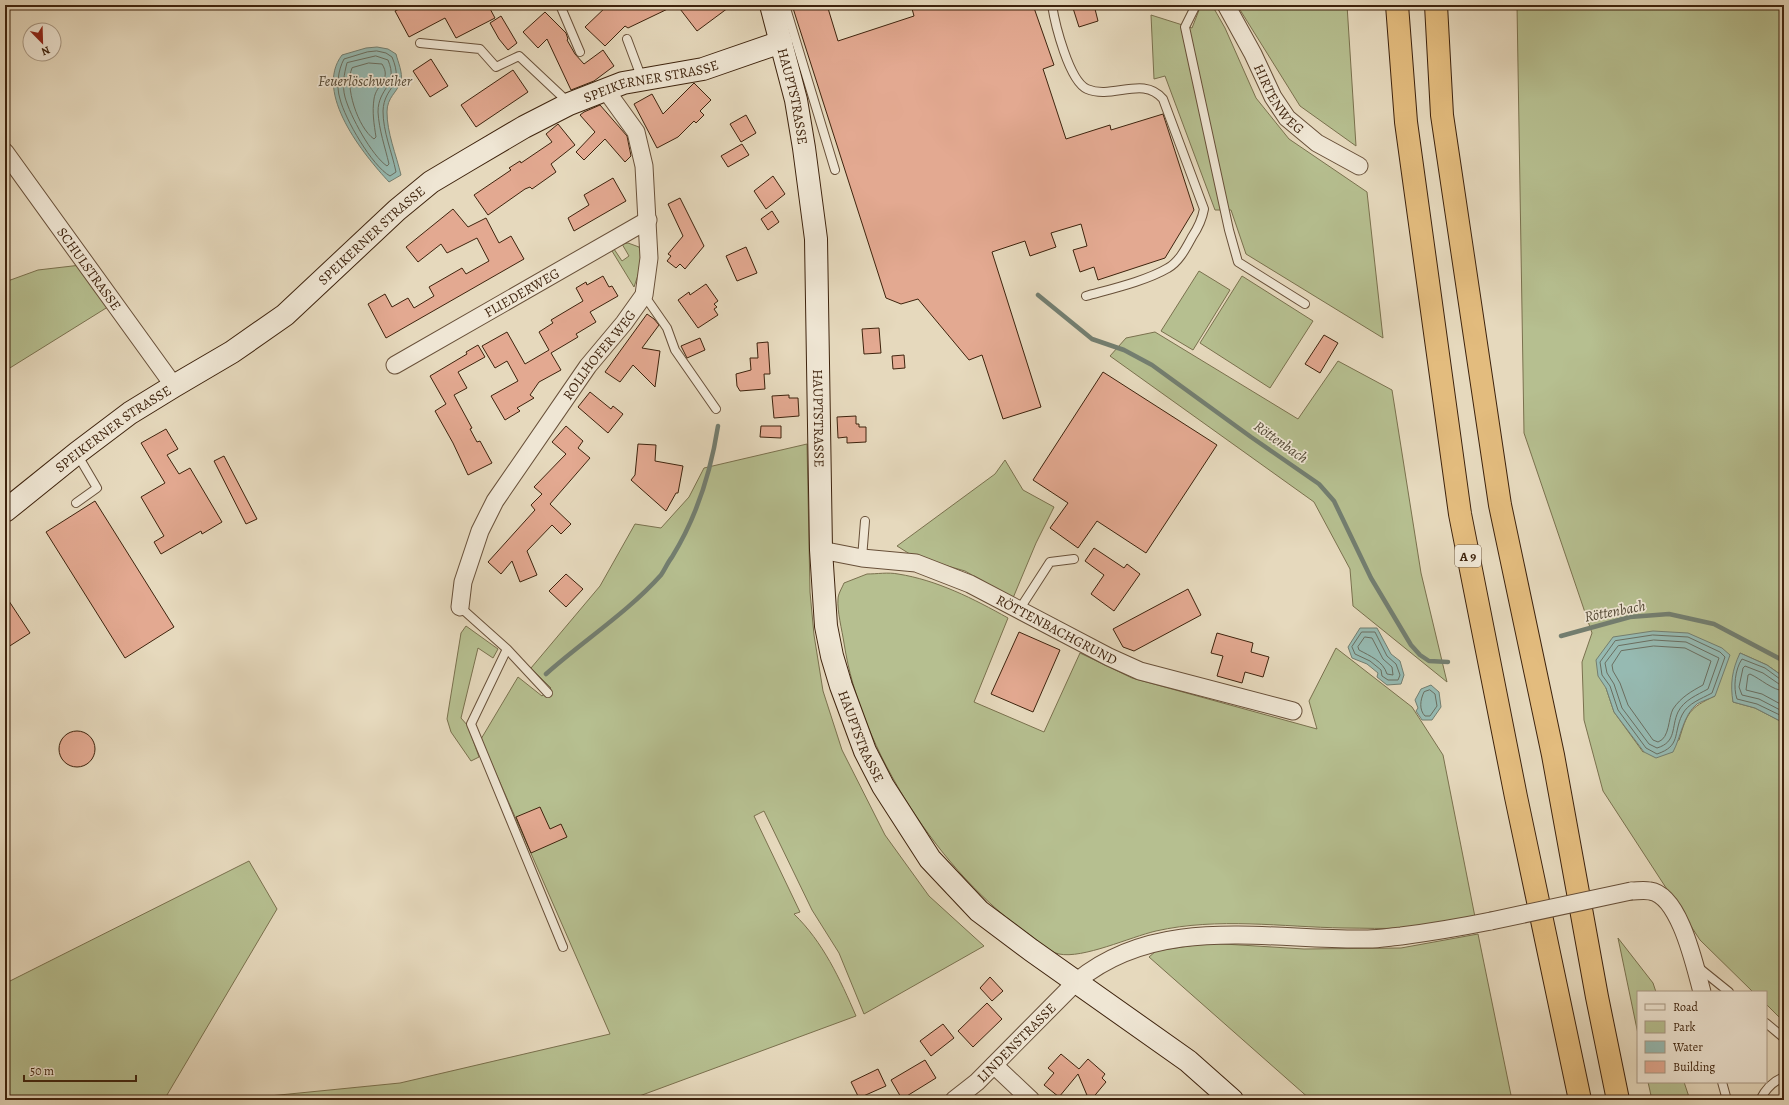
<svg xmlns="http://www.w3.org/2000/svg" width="1789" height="1105" viewBox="0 0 1789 1105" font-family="Alegreya,serif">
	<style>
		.green { fill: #b6bf90; stroke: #7a714e; fill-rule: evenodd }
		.water { fill: #96bab2; stroke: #737e70 }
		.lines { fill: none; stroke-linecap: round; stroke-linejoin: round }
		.shore { stroke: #6a6e60; stroke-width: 1 }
		.stream { stroke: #737e70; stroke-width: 4.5 }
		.building { fill: #e3a991; stroke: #3e230d }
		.lane-casing { stroke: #685039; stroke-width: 10 }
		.street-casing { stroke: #685039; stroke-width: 19 }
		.secondary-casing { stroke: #3e230d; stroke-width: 24 }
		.highway-casing { stroke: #3e230d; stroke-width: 24 }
		.lane { stroke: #efe6d4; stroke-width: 8 }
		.street { stroke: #efe6d4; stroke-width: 17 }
		.secondary { stroke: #efe6d4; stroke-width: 22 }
		.highway { stroke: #e3bc7e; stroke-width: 22 }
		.street-bridge-casing { stroke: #685039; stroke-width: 19; stroke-linecap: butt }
		.street-bridge { stroke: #efe6d4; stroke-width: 17 }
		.labels { text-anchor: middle; stroke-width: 3.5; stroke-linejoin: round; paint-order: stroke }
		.shield { fill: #efe6d4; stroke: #735e49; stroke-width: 1 }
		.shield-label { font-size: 13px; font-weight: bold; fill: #3e230d }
		.street-label { font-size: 14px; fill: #3e230d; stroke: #efe6d4 }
		.water-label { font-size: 15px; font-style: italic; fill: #544936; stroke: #efe6d4 }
	</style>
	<rect width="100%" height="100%" fill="#e6d9bd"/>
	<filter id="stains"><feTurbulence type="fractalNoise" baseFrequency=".005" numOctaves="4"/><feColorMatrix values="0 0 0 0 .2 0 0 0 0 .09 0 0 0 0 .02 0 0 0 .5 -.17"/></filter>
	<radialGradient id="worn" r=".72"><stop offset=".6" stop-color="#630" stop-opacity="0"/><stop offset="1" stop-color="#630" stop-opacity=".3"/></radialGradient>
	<!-- green -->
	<path class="green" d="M1201,5H1212L1225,28L1256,98L1289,139L1367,192L1383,338L1246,254L1231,210H1215L1165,76L1154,79L1151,15L1192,28Z
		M1237,5H1347L1356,146L1300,106Z
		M1517,5H1784V677L1767,665L1740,653L1733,702L1755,708L1782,722L1784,719V1022L1766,1004V992H1753L1700,940L1603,791L1584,720L1582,662L1592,633L1524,433ZM1606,688L1715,696C1689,708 1687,713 1679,740L1643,752L1614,712Z
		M628,243L639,247C645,261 638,274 634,287L612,251L614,249L622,261L629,256L622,244Z
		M81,265L111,305L5,371V282L38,270Z
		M1199,271L1230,290L1193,350L1161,331Z
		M1242,276L1313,321L1270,388L1200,343Z
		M1155,332L1298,419L1338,361L1392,390L1421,573L1447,682L1353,606L1350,569L1314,502L1110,356L1126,338Z
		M807,444L810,592L814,635L823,691L842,750L885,835L929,896L984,946L864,1014L839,953L812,910L764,811L754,816L800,912L794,914C823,942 840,979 856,1016L634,1098V1100H229L400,1083L610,1034L481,739L518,677L542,696L551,688L531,668L600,586L635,524L661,528L689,497L704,468Z
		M1005,460L1023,490L1054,507L1036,543L1013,598L965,571L913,556L897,546L995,474Z
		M867,574C877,574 888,572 898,574C937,580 974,599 1008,618L974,702L1044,732L1080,653L1132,678L1317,729L1309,701L1336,648L1412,707L1443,755L1475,917C1452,920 1428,926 1405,928C1385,929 1364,928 1344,928C1282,927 1218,917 1156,931C1130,937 1083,959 1059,954C1049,952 1038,941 1030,935C941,875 860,749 844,643C842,630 837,611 838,599C838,594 842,588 844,583Z
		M466,626L498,649L493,658L478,648L461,718L468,726L479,757L471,761L451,732L447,719L461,633Z
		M249,861L277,909L164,1100H5V978L10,981Z
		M1478,934L1512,1100H1311L1149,957L1156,951L1208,943L1304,949L1401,948Z
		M1618,938L1653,983L1656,992H1638V1034Z
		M1648,1082H1684L1690,1100H1652Z"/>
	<!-- water -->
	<path class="water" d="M377,47L388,49L396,54C398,62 403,73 401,81C397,93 387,97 387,112C387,133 396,154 401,175L389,182C364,155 313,93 342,55L366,48Z
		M1360,628H1377L1391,654L1400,661L1404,675L1401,684L1387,685L1377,677L1378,673L1367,664L1352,658L1348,647Z
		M1653,631L1688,633L1722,648L1730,655L1715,696C1709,699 1702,701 1697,704C1683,715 1681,737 1673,752L1656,758L1644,752L1614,712L1606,688L1598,676L1596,660L1613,637Z
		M1740,653L1767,665L1784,677V719L1782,722L1755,708L1733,702C1730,684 1732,670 1740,653Z
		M1431,685L1439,692L1441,707L1432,720H1422L1416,711L1418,708L1415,700L1421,689Z"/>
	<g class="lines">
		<!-- shore -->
		<path class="shore" d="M377,51L386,53L392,57C405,88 384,85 383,111C383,132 392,152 396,172L390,176C372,166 345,119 340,99C336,86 338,70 344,59L367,52Z
			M376,56L388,60C399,86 378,87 378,112C379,130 385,147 389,164L387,166C372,156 350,116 345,97C342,86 344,74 347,63Z
			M369,63L382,64C392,80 376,84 374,99C372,112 374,124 376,137L374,139C358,128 344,86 352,68Z
			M1362,632H1375L1387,656L1396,664L1400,675L1398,680H1388L1382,676L1381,670L1370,661L1355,654L1352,647Z
			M1653,635L1688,637L1720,652L1725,657L1712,693C1701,699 1688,703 1682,715C1673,734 1681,746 1657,754L1646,748L1618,710L1610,686L1602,675L1600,662L1615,641Z
			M1365,637L1372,638L1383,659L1392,667L1393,675L1387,674C1383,661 1370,656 1359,650L1358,647Z
			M1654,640L1686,642L1719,658L1708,689C1697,695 1684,700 1678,712C1671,727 1677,742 1657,748L1649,744L1622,708L1614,684L1607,673L1605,663L1618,646Z
			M1654,646L1685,648L1711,661L1703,685C1692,691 1681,697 1673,709C1668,718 1670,738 1658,742L1653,740L1628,705L1620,683L1613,671L1612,665L1621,651Z
			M1784,680L1780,679L1765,668L1742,659C1735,669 1733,688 1737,699L1757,704L1784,717
			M1784,685L1779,684L1763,673L1745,666L1743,668L1739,687L1742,695L1759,699L1784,712
			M1430,690L1435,694L1437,706L1430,716H1425C1419,710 1420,700 1424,692Z
			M1784,691C1772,690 1761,679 1750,674L1748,675L1746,690L1762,694L1784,706"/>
		<!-- stream -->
		<path class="stream" d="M1038,295L1092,339L1124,350L1152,365L1251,437L1319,484L1334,501L1371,578L1411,645L1420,655L1429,661L1448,662
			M1561,636L1630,617L1669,614L1714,624L1784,661
			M546,674C583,641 628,612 661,575C665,569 668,562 672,557C696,518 711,471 718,426"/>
	</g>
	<!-- building -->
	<path class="building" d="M407,5H488L495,18L456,38L445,18L409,37L395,11Z
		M608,5H676L628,28L625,26L605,46L585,27Z
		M677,5H732L697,31Z
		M792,5H827L838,41L914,16L911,5H1033L1054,65L1043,69L1066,139L1110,125L1111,130L1163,114L1194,210L1165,258L1098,280L1094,267L1080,272L1073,250L1087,246L1081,224L1051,233L1056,247L1030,256L1025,241L992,252L1041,407L1003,419L982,355L969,360L918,299L901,304L886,298Z
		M1072,5H1094L1098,21L1079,27Z
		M545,12L566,33L568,39L567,40L575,54L584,64L603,50L614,66L594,81L571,90L547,39L538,48L523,32Z
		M501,16L517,43L508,50L499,39L490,23Z
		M431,59L448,86L430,97L413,71Z
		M513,70L528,92L476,127L461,105Z
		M694,83L711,100L700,111L704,115L696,123L694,121L678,137L657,148L634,104L652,94L663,114Z
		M600,105L627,136L631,156L625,162L605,139L584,160L576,152L595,132L580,115L584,112Z
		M746,115L756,133L741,142L730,124Z
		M558,124L575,145L551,164L556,172L532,189L530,187L525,189L488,215L474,195L511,170L509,168L520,161L521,163L552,142L546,134Z
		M742,144L749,155L728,167L721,156Z
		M773,176L785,194L766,209L754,191Z
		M613,178L626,201L574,231L568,218L589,205L584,195Z
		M680,198L704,246L685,269L680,264L676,268L667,261L671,256L668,254L683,236L668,204Z
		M453,209L468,227L486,218L499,243L511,236L524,259L386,338L368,304L385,294L392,307L408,298L414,308L434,296L429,287L462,268L466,274L489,261L477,238L447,253L441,244L418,262L406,247Z
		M772,211L779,222L768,230L761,219Z
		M746,247L757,273L737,281L726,256Z
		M603,276L609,287L612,286L618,296L590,312L596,322L576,334L578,337L551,353L561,370L539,382L530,395L534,398L517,408L520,411L505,420L491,396L518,381L507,361L495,368L482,346L507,332L525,364L549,350L539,332L553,323L551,320L583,301L576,288L586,282L587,285Z
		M706,284L718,301L714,304L717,307L714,309L718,315L698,328L678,300L689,292L690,295Z
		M647,314L654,319L659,325L642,348L660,351L655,387L633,365L620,382L605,372Z
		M879,328L881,353L864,354L862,329Z
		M1324,335L1338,343L1320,373L1305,364Z
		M700,338L705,350L687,358L681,346Z
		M768,342L770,374H764L765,389L740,391L737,386L736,374L751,370L750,358H758L757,343Z
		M478,345L485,357L458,372L467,388L454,395L472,428L470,429L477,442L480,441L492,463L468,475L453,443L435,411L446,404L430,376L467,354L466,352Z
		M904,355L905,368L893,369L892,356Z
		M1103,372L1217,445L1146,553L1097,521L1078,548L1050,528L1068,503L1033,480Z
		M590,392L611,409L613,406L623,414L608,433L578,407Z
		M789,395V398H798L799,416L774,418L772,396Z
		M856,416V424H859V427H866V442L847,443V437L838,438L837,417Z
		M566,426L583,441L578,448L590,458L550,504L571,524L561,534L552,525L527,551L537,575L520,582L512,561L501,574L488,562L535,510L531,505L542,494L534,487L566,454L552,442Z
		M761,426H781V438L760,437Z
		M166,429L178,449L167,455L179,474L190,468L222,522L202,534L201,531L161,554L154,542L164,536L141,497L165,483L141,443Z
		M638,444L656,445L655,461L683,466L678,493H676L666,511L631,480L635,475Z
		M224,456L257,519L246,524L214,461Z
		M95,501L174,627L125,658L46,532Z
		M1094,548L1124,568L1127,564L1140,574L1114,611L1091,594L1104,575L1085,561Z
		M566,574L583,589L566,607L549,591Z
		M1188,589L1201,615L1134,651L1123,647L1113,629Z
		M5,595L30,633L5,649Z
		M1019,632L1060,650L1033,712L991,694Z
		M1217,633L1253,643L1251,652L1269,657L1263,677L1245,672L1242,683L1217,676L1223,656L1211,653Z
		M59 749a18 18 0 1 1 36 0a18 18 0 1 1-36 0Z
		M540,807L550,829L561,824L567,837L531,853L516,817Z
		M990,977L1003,991L992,1001L980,988Z
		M987,1003L1002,1019L973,1047L958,1031Z
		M943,1024L954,1038L931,1056L920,1041Z
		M1061,1054L1079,1069L1088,1059L1105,1074L1102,1078L1106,1082L1091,1100H1089L1078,1074L1059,1097L1044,1085L1054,1073L1048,1068Z
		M925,1060L936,1078L902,1099L891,1080Z
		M878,1069L886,1086L859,1098L851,1082Z"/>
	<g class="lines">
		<defs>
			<path id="lane" d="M560,5L580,52
				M785,5L835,170
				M1052,5C1055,24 1069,81 1087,89C1113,100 1143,75 1163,99L1204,209C1202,220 1198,228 1192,237C1186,248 1179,262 1168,268C1146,281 1111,289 1086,296
				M1196,5L1185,27L1229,230L1238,262L1305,304
				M627,39L642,79
				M420,43L480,49L496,67L519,56L569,103
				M644,295L667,328L675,350L716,409
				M76,503L97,488L77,454
				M862,558L865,521
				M460,607L507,649L548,693
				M1019,610L1050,562L1074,559
				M507,649L471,724L563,947
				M1698,967L1729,992
				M1766,1023L1784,1038
				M1722,1082L1727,1100
				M1760,1100C1765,1090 1773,1081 1784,1077"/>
			<g id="street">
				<path id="s1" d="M1226,5L1253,54L1273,97L1287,118L1317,143L1359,166"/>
				<path id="s2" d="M5,152L174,386"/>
				<path id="s3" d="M395,365L648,220"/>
				<path id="s4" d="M821,550L862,558L916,563L970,584L1109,657L1140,671L1293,711"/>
				<path id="s5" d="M460,607L463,582L480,531L495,501L588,366L624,323L644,295L649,258L644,166L636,132L605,89"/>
				<path d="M1631,891C1637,891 1644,890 1650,891C1680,895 1695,967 1702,992"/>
				<path d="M994,1065L1031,1100"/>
				<path id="s6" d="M954,1100L977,1082L1077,981C1160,913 1269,941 1368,939C1379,939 1390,937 1401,936C1432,932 1461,927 1491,921"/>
			</g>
			<g id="secondary">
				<path id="s7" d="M771,5L796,100L804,148L816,239L821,550L826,626L832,656L841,686L865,751L883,786L930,859L979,911L1031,950L1188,1061L1232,1100"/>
				<path id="s8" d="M5,511L77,453L130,413L174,386L232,352L285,315L397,210L431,182L468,160L524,127L569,104L623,83L703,69L781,42"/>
			</g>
			<path id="highway" d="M1397,5L1406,122L1460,514L1516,797L1580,1100
				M1436,5L1442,115L1500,505L1553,755L1597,997L1618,1100"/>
		</defs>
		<!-- lane casing -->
		<use href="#lane" class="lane-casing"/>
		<!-- street casing -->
		<use href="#street" class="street-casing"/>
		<!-- secondary casing -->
		<use href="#secondary" class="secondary-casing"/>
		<!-- highway casing -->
		<use href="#highway" class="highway-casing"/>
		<!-- lane -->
		<use href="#lane" class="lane"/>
		<!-- street -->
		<use href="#street" class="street"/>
		<!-- secondary -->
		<use href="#secondary" class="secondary"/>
		<!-- highway -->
		<use href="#highway" class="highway"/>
		<defs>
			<path id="street-bridge" d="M1491,921L1631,891"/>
		</defs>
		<!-- street-bridge casing -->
		<use href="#street-bridge" class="street-bridge-casing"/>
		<!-- street-bridge -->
		<use href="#street-bridge" class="street-bridge"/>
	</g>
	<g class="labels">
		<!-- shield labels -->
		<rect class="shield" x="1455" y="545" width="26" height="22" rx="3"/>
		<g class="shield-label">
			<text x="1468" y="561">A 9</text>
		</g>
		<!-- street labels -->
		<g class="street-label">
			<text dy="5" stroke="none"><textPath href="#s8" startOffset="784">SPEIKERNER STRASSE</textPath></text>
			<text dy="5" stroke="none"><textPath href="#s7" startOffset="94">HAUPTSTRASSE</textPath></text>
			<text dy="5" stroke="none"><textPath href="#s1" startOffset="108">HIRTENWEG</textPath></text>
			<text dy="5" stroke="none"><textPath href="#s8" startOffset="460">SPEIKERNER STRASSE</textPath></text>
			<text dy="5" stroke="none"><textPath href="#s2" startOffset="144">SCHULSTRASSE</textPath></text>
			<text dy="5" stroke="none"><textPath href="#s3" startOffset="146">FLIEDERWEG</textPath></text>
			<text dy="5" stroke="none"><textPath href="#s5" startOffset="292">ROLLHOFER WEG</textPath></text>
			<text dy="5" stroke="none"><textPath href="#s7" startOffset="418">HAUPTSTRASSE</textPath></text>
			<text dy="5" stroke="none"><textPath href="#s8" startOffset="136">SPEIKERNER STRASSE</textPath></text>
			<text dy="5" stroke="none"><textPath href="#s4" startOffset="252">RÖTTENBACHGRUND</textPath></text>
			<text dy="5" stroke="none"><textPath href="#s7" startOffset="742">HAUPTSTRASSE</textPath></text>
			<text dy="5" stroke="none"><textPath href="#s6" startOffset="85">LINDENSTRASSE</textPath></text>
		</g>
		<!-- water labels -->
		<g class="water-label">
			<text x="365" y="86">Feuerlöschweiher</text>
			<text transform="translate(1281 442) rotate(35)" y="5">Röttenbach</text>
			<text transform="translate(1615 611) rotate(-11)" y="5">Röttenbach</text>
		</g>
	</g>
	<!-- margin -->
	<rect width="1789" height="1105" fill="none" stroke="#e6d9bd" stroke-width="20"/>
	<rect x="6" y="6" width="1777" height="1093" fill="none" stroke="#3e230d" stroke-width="2"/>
	<rect x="10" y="10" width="1769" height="1085" fill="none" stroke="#3e230d"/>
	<!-- legend -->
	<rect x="1637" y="991" width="130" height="92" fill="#efe6d4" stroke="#a89884"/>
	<rect x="1645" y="1004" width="20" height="6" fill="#efe6d4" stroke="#a89884"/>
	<text x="1673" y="1011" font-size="12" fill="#3e230d">Road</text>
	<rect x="1645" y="1021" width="20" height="12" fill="#b6bf90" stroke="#a89884"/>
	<text x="1673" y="1031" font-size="12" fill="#3e230d">Park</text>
	<rect x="1645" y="1041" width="20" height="12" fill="#96bab2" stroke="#a89884"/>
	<text x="1673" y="1051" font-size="12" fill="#3e230d">Water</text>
	<rect x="1645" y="1061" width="20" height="12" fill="#e3a991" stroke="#a89884"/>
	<text x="1673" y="1071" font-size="12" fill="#3e230d">Building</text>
	<!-- north arrow -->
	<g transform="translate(42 42) rotate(157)"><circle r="19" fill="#efe6d4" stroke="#a89884"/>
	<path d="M0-3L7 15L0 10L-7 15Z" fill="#8f2418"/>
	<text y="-6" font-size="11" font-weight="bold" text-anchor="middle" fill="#3e230d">N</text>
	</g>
	<!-- scale -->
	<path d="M24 1075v6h112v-6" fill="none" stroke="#3e230d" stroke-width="2"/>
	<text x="30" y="1075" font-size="12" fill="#3e230d" stroke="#efe6d4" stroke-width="3" paint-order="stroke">50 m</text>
	<rect width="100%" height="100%" filter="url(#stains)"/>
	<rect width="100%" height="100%" fill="url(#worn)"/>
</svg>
